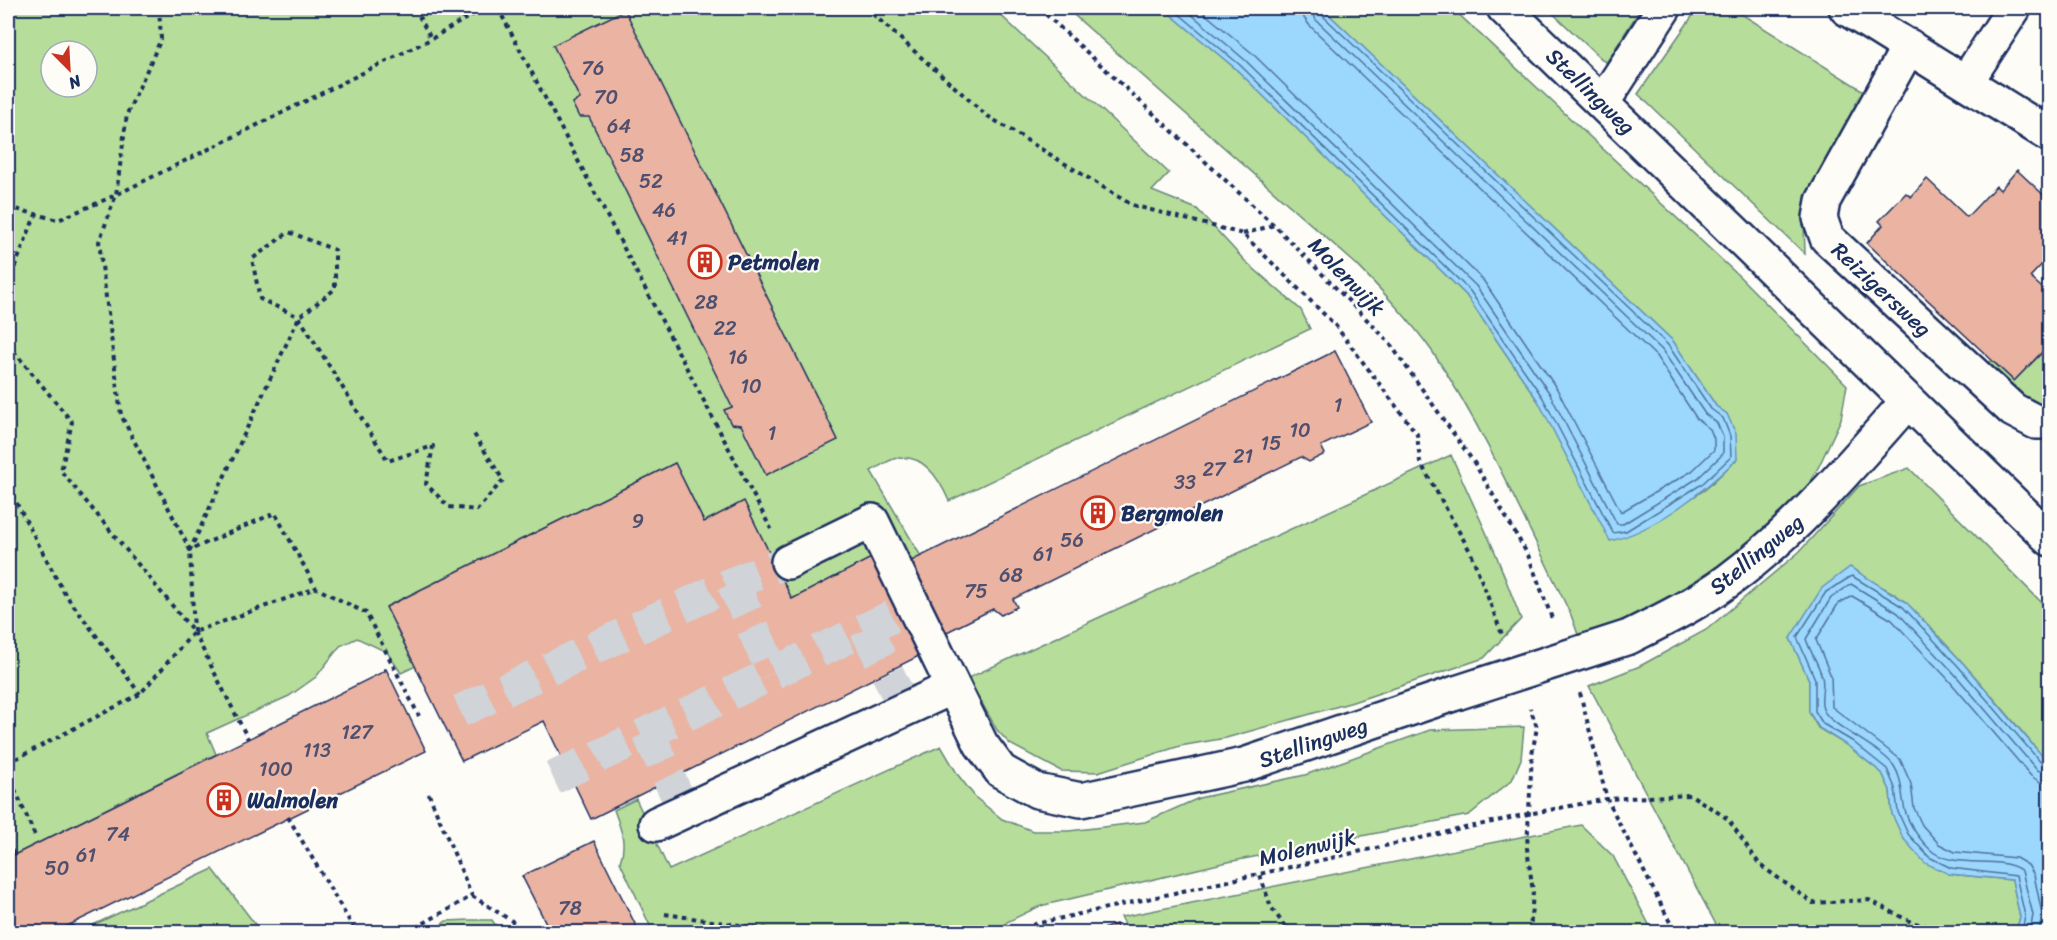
<svg xmlns="http://www.w3.org/2000/svg" width="2057" height="940" viewBox="0 0 2057 940" font-family="Sriracha,sans-serif">
	<style>
		.green { fill: #b6dd99; stroke: #68867c; stroke-width: 1.5; fill-rule: evenodd }
		.water { fill: #9cd7fd; stroke: #6894bd; stroke-width: 1.5 }
		.lines { fill: none; stroke-linecap: round; stroke-linejoin: round }
		.shore { stroke: #4f729e; stroke-width: 1.5 }
		.building { fill: #ebb3a1; stroke: #1b2f5e; stroke-width: 1.5 }
		.minor-tunnel { stroke: #d0d3d8; stroke-width: 33; stroke-dasharray: 33 16; stroke-linecap: butt }
		.minor-casing { stroke: #1b2f5e; stroke-width: 38 }
		.path { stroke: #1b2f5e; stroke-width: 4; stroke-dasharray: 4.5 4.5; stroke-linecap: butt }
		.minor { stroke: #fdfcf7; stroke-width: 33 }
		.minor-bridge-casing { stroke: #1b2f5e; stroke-width: 38; stroke-linecap: butt }
		.minor-bridge { stroke: #fdfcf7; stroke-width: 33 }
		.labels { text-anchor: middle; stroke-width: 4.5; stroke-linejoin: round; paint-order: stroke }
		.number-label { font-size: 20px; fill: #4f506f }
		.street-label { font-size: 22px; fill: #1b2f5e; stroke: #fdfcf7 }
		.poi-label { font-size: 22px; font-weight: bold; fill: #1b2f5e; stroke: #fdfcf7; text-anchor: start }
	</style>
	<rect width="100%" height="100%" fill="#fdfcf7"/>
	<filter id="ink" filterUnits="userSpaceOnUse"><feTurbulence type="fractalNoise" baseFrequency=".0167" numOctaves="2"/><feDisplacementMap in="SourceGraphic" scale="12" xChannelSelector="R" yChannelSelector="G"/><feConvolveMatrix kernelMatrix="1 2 1 2 8 2 1 2 1" color-interpolation-filters="sRGB"/></filter>
	<g filter="url(#ink)">
		<!-- green -->
		<path class="green" d="M8,8H993L1169,173L1152,191L1197,209L1245,261L1301,310L1310,329L949,501C940,480 924,453 897,458C888,460 879,467 871,471L929,570L873,558L792,599L744,502L704,522L675,463L387,606L416,666L401,673L387,652L357,638L340,646L316,677L289,696L207,733L216,754L8,858ZM51,51H87V87H51Z
			M1066,8H1163L1236,69L1466,295L1538,401L1668,513L1706,489L1737,459L1727,414L1716,406L1673,341L1322,8H1452L1739,276L1847,385L1841,419L1819,466L1796,506L1691,591L1581,643L1571,615C1527,526 1487,433 1432,351C1410,320 1383,292 1357,265Z
			M1547,8H1641L1606,63Z
			M1698,8H1732L1870,95L1808,200L1804,221L1805,254L1638,94Z
			M2049,346V409L2027,406L1981,371L1991,360L2014,381Z
			M1451,455L1495,552L1521,619L1484,658L1353,702L1226,738L1180,746L1098,772L1061,771L1010,744L997,730L968,678Z
			M1909,468L2049,610V764C2013,721 1978,678 1940,638C1921,618 1904,595 1877,585L1790,638L1809,680V712L1818,728L1848,746L1882,773L1890,790L1892,814L1949,874L2012,880L2020,917L2016,932H1720L1589,686L1640,666L1706,630L1799,552L1859,486Z
			M1524,727L1521,759L1512,780L1469,815L1223,863L1040,906L1007,922L998,932H653L620,862C627,843 621,829 614,810L636,799L669,870L941,746L958,775L976,798L1002,819L1033,831H1069L1145,822L1199,798L1305,775L1430,730Z
			M1581,825L1613,856L1653,932H1129L1121,917Z
			M213,869L261,932H78Z
			M471,920H492L500,932H432L446,921Z"/>
		<!-- water -->
		<path class="water" d="M1163,8H1322L1673,341L1716,406L1727,414L1736,434L1737,459C1704,491 1655,531 1610,541L1538,401L1466,295L1236,69Z
			M1850,567L1906,602L1962,662L2049,764V932H2016L2020,917L2012,880L1949,874L1925,863L1903,838L1892,814L1890,790L1882,773L1848,746L1819,728L1809,712V680L1790,638L1822,588Z"/>
		<g class="lines">
			<!-- shore -->
			<path class="shore" d="M1172,8L1240,65L1470,291L1543,398L1613,533L1626,531L1702,484L1731,457L1730,436L1723,418L1711,409L1668,345L1321,14L1319,8
				M1184,8L1245,60L1476,286L1550,394L1617,524H1623L1698,478L1723,454V437L1717,423L1705,414L1662,350L1316,20L1311,8
				M1198,8L1252,53L1483,280L1557,389L1621,512L1692,471L1714,450V439L1710,429L1697,419L1656,356L1310,26L1304,18L1302,8
				M2022,932L2025,916L2016,876L1951,868L1929,857L1908,834L1898,812L1895,788L1887,769L1852,741L1823,724L1815,711V679L1797,637L1826,592L1852,576L1903,607L1958,666L2043,765L2050,767
				M2030,932L2033,915L2022,871C2001,854 1958,870 1933,852C1921,842 1909,825 1905,810C1901,795 1903,780 1894,766C1881,747 1828,725 1823,709C1819,699 1825,687 1822,677C1819,664 1810,652 1806,639L1831,598L1851,584L1898,613L1952,671L2037,770L2050,774
				M2039,932L2042,914L2034,875L2028,865L2016,858L1955,852L1939,844L1922,825L1914,808L1911,784L1900,759L1832,707L1831,676L1816,640L1838,604L1852,596L1892,620L1946,677L2031,776L2040,782L2050,783"/>
		</g>
		<!-- building -->
		<path class="building" d="M625,10L838,440L766,475L741,425L731,424L724,410L732,407L589,117H579L572,103L580,99L553,45Z
			M2017,170L2050,201V256L2030,277L2050,295V344L2014,381L1867,243L1883,225L1879,221L1906,193L1911,197L1927,179L1967,217L1996,186L2000,190Z
			M1335,351L1371,422L1321,446L1325,454L1309,462L1301,457L1013,599L1017,607L1001,615L993,609L941,635L907,563Z
			M675,463L704,522L744,501L792,599L873,557L927,652L591,819L544,721L462,761L386,607Z
			M384,669H386L426,751L55,932H8V858L385,671Z
			M594,841L639,932H544L548,927L522,876Z
			M1116,924L1118,932H1098L1106,928Z"/>
		<g class="lines">
			<!-- minor-tunnel -->
			<path class="minor-tunnel" d="M733,583L773,673
				M866,629L905,709
				M460,711L733,583L788,562
				M648,732L684,811
				M553,778L914,606"/>
			<defs>
				<path id="minor" d="M1504,8L2050,539
					M1846,8L2050,135
					M1909,46L1823,201L1820,218L1827,238L2013,410L2036,422H2050
					M1966,82L2014,8
					M1603,102L1664,8
					M788,562L872,521L981,744L1001,771L1037,791L1081,800L1244,765L1456,693
					M1629,637C1663,620 1698,603 1729,580C1797,530 1851,465 1907,402
					M656,824L953,687"/>
			</defs>
			<!-- minor casing -->
			<use href="#minor" class="minor-casing"/>
			<!-- path -->
			<path class="path" d="M159,8L161,39L127,114L116,195L99,242L121,415L190,550L275,513L316,588L366,613L419,716
				M415,8L431,39L484,8
				M498,8L771,529
				M866,8L986,115L1132,205L1243,234L1335,325L1417,434L1420,462L1471,553L1503,637
				M1039,8L1274,225L1388,341L1475,464L1528,555L1553,621
				M8,207L58,220L116,195L431,39
				M1243,234L1274,225
				M8,284L35,216
				M8,344L72,422L61,471L194,632L248,739
				M8,487L65,594L140,694
				M194,632L190,550L299,317L335,289V250L289,232L252,259L260,299L299,317L388,461L433,446L426,484L449,507L477,510L503,480L472,431
				M1580,693L1607,799L1675,932
				M8,763L140,694L194,632L316,588
				M8,773L35,836
				M288,817L356,932
				M8,842L14,855
				M1260,875L1271,907L1289,932
				M472,896L512,921L518,932
				M665,914L786,932
				M71,925L74,932
				M408,932L472,896L428,792
				M1016,932L1035,924L1528,814L1607,799L1691,795L1728,819L1760,865L1813,903L1869,900L1911,922L1949,932
				M1530,932L1533,892L1527,848L1532,754L1537,727L1530,708"/>
			<!-- minor -->
			<use href="#minor" class="minor"/>
			<defs>
				<path id="minor-bridge" d="M1456,693L1629,637"/>
			</defs>
			<!-- minor-bridge casing -->
			<use href="#minor-bridge" class="minor-bridge-casing"/>
			<!-- minor-bridge -->
			<use href="#minor-bridge" class="minor-bridge"/>
		</g>
	</g>
	<!-- icons -->
	<defs>
		<symbol id="building-ring" viewBox="-11 -11 22 22"><circle r="9.5" fill="#fdfcf7" stroke="#c8321e" stroke-width="1.5"/><path d="M-4-6H4V6H1V3H-1V6H-4ZM-2.5-4.3h1.7v1.8h-1.7ZM.8-4.3h1.7v1.8H.8ZM-2.5-1h1.7V.8h-1.7ZM.8-1h1.7V.8H.8Z" fill="#c8321e"/></symbol>
	</defs>
	<g fill-rule="evenodd">
		<use href="#building-ring" x="686" y="243" width="38" height="38"/>
		<use href="#building-ring" x="1079" y="494" width="38" height="38"/>
		<use href="#building-ring" x="205" y="781" width="38" height="38"/>
	</g>
	<g class="labels">
		<!-- number labels -->
		<g class="number-label">
			<text x="593" y="75">76</text>
			<text x="606" y="104">70</text>
			<text x="619" y="133">64</text>
			<text x="632" y="162">58</text>
			<text x="651" y="188">52</text>
			<text x="664" y="217">46</text>
			<text x="677" y="245">41</text>
			<text x="706" y="309">28</text>
			<text x="725" y="335">22</text>
			<text x="738" y="364">16</text>
			<text x="751" y="393">10</text>
			<text x="1338" y="412">1</text>
			<text x="1300" y="437">10</text>
			<text x="772" y="440">1</text>
			<text x="1271" y="450">15</text>
			<text x="1243" y="463">21</text>
			<text x="1214" y="476">27</text>
			<text x="1185" y="489">33</text>
			<text x="638" y="528">9</text>
			<text x="1072" y="547">56</text>
			<text x="1043" y="561">61</text>
			<text x="1011" y="582">68</text>
			<text x="976" y="598">75</text>
			<text x="357" y="739">127</text>
			<text x="317" y="757">113</text>
			<text x="276" y="776">100</text>
			<text x="118" y="841">74</text>
			<text x="86" y="862">61</text>
			<text x="57" y="875">50</text>
			<text x="570" y="915">78</text>
		</g>
		<!-- street labels -->
		<g class="street-label">
			<text transform="translate(1591 91) rotate(44)" y="8">Stellingweg</text>
			<text transform="translate(1347 276) rotate(46)" y="8">Molenwijk</text>
			<text transform="translate(1882 289) rotate(43)" y="8">Reizigersweg</text>
			<text transform="translate(1756 554) rotate(-39)" y="8">Stellingweg</text>
			<text transform="translate(1313 742) rotate(-19)" y="8">Stellingweg</text>
			<text transform="translate(1307 847) rotate(-13)" y="8">Molenwijk</text>
		</g>
		<!-- poi labels -->
		<g class="poi-label">
			<text x="728" y="270">Petmolen</text>
			<text x="1121" y="521">Bergmolen</text>
			<text x="247" y="808">Walmolen</text>
		</g>
	</g>
	<!-- margin -->
	<rect width="2057" height="940" fill="none" stroke="#fdfcf7" stroke-width="30"/>
	<rect x="15" y="15" width="2027" height="910" fill="none" stroke="#1b2f5e" stroke-width="2" filter="url(#ink)"/>
	<!-- north arrow -->
	<g transform="translate(69 69) rotate(156)"><circle r="28" fill="#fdfcf7" stroke="#a3aaba" stroke-width="1.5"/>
	<path d="M0-4.5L10 22L0 15L-10 22Z" fill="#c8321e"/>
	<text y="-9" font-size="16" font-weight="bold" text-anchor="middle" fill="#1b2f5e">N</text>
	</g>
</svg>
